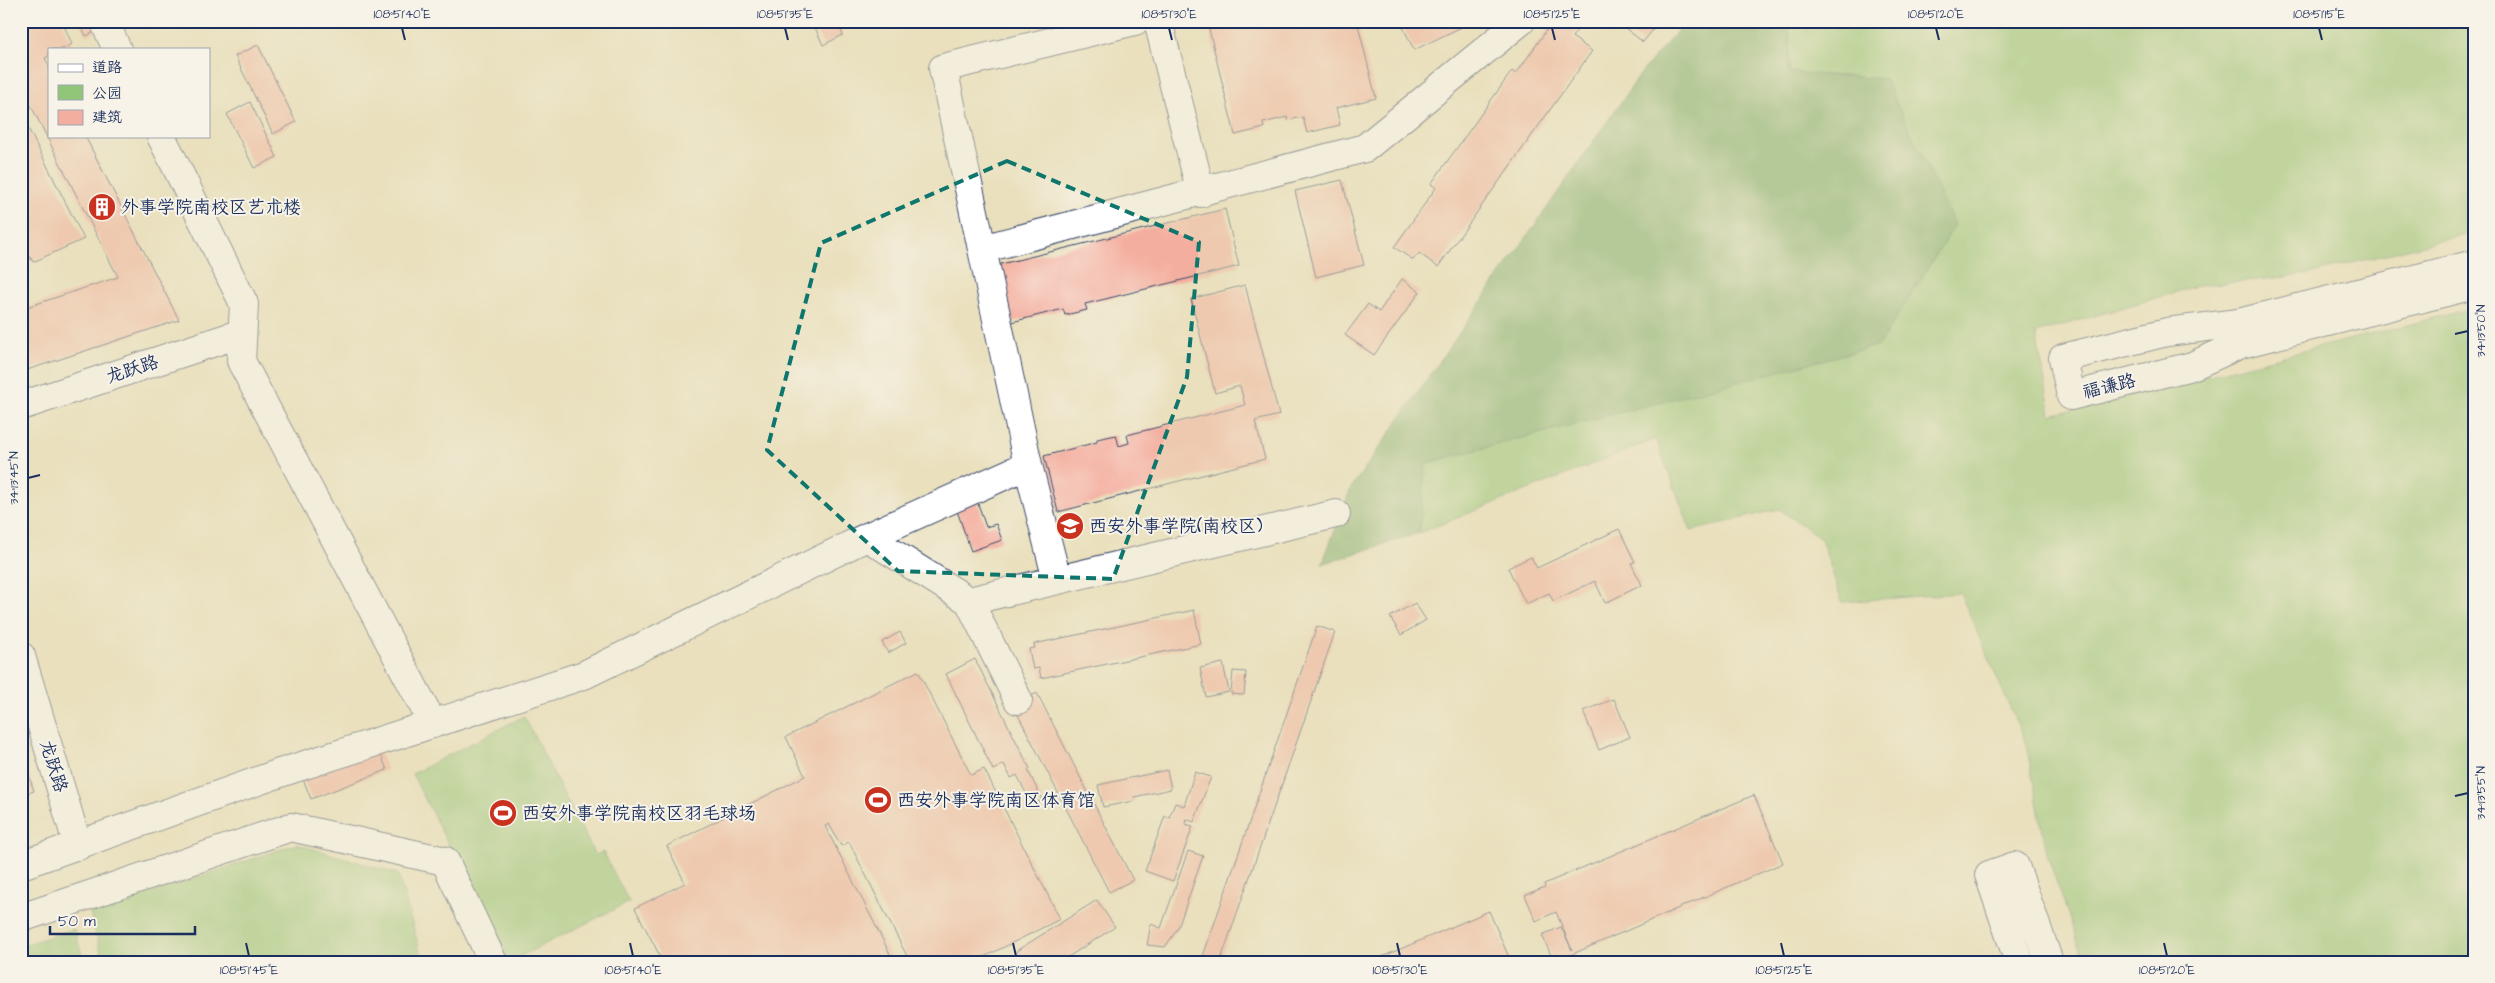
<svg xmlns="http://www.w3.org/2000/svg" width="2495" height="983" viewBox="0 0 2495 983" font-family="'Architects Daughter','LXGW WenKai TC',sans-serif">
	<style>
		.green { fill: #91c678; stroke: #567a6b }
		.forest { fill: #74ab68; stroke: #486d63 }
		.building { fill: #f4ae9f }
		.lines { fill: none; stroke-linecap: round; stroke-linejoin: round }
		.minor-casing { stroke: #3a4a6c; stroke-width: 30 }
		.minor { stroke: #fff; stroke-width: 28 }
		.marked { fill: none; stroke: #0f766e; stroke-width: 4; stroke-dasharray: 10 6; stroke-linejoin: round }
		.ticks { fill: none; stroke: #1b2f5e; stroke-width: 2 }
		.labels { text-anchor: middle; stroke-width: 4; stroke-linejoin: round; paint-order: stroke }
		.poi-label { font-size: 18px; fill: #1b2f5e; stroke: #f7f3e8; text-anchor: start }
		.street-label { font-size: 18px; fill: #1b2f5e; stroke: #f7f3e8 }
		.neatline { fill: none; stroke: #1b2f5e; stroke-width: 2 }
		.ticks-label { font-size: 12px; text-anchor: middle; fill: #1b2f5e }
	</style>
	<rect width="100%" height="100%" fill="#f7f3e8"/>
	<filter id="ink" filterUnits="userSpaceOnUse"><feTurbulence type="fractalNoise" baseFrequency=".02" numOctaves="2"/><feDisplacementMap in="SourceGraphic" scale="10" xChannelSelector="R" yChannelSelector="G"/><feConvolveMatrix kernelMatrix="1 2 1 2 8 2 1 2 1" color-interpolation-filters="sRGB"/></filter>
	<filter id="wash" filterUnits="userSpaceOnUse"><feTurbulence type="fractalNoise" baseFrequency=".0096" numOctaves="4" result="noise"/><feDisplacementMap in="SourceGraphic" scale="20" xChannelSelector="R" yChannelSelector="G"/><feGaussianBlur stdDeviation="1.12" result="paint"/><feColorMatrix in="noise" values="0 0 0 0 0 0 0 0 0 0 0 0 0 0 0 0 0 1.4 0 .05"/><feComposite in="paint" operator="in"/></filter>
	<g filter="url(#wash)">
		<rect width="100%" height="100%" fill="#eae0bd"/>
		<!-- green -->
		<path class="green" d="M1789,21H2474V232L2305,275L2197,286L2036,333L2051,415L2474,308V962H2085L2048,858L2026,744L1960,593L1842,602L1821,538L1779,509L1691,531L1656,439L1419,533L1426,463L1879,344L1789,72Z
			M524,716L595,855L603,852L629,902L509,962L412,774Z
			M297,844L398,874L423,962H104L90,913Z
			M74,929L84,962H21V946Z"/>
		<!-- forest -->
		<path class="forest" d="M1686,21H1789V72L1885,79L1955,225L1879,345L1426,463L1419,533L1322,564L1351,488L1642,72Z"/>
		<g id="blocks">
			<!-- building -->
			<path class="building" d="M21,21H62L72,44L63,49H49V56L45,58L49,66V136H85L179,320L21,372V309L118,277L21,86Z
				M79,21H117L86,36Z
				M812,21H837L843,35L823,45Z
				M1207,21H1357L1376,98L1336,108L1340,125L1307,133L1303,117L1288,120L1287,117L1263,123L1264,128L1235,135Z
				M1400,21H1474L1414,50Z
				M1553,21H1568L1578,29L1572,37L1592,51L1438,267L1419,253L1413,260L1394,247L1436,188L1431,184L1512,71L1516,74Z
				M1631,21H1660L1643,42L1625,28Z
				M258,45L296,122L273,134L235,56Z
				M250,102L277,157L254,168L227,114Z
				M21,114L84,239L33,262L30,257L21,259Z
				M1342,180L1364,265L1316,277L1295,191Z
				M1225,209L1239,266L1085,304L1087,310L1065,315L1063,309L1012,322L997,265Z
				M1402,279L1420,292L1374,355L1345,335L1368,304L1379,312Z
				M1245,285L1279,415L1255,421L1265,459L1058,512L1044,456L1097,442V439L1116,435L1119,446L1129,443L1127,435L1245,405L1240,386L1215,393L1191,299Z
				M976,498L986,527L996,524L1002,540L971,551L955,505Z
				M1619,529L1635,562L1631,563L1642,585L1605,603L1595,581L1553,601L1549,593L1526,604L1508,568L1531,557L1537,568Z
				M1415,603L1426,620L1401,635L1390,617Z
				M1194,610L1201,644L1041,678L1039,668L1033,669L1029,649L1035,648L1034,644Z
				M1317,626L1335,632L1220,962H1201Z
				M900,632L906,643L888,653L882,642Z
				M975,659L1030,769L1028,770L1042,800L1032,805L1017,775L1011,778L1004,764L993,770L946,674Z
				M1223,663L1229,692L1206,697L1200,668Z
				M918,671L971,775L984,769L1060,919L974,962H910L849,842L841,846L829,824L825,826L894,962H663L635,908L685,883L667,846L805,776L786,737Z
				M1233,671L1246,672L1244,695L1231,694Z
				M1037,693L1133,880L1109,892L1013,705Z
				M1614,699L1630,737L1599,750L1583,711Z
				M379,750L387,770L311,799L303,779Z
				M21,751L34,791L21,795Z
				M1167,770L1171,789L1134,797L1135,801L1103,807L1098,785Z
				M1195,772L1211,777L1194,822L1186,819L1185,824L1193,826L1173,881L1145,871L1165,816L1169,818L1175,803L1184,806Z
				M1754,795L1783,863L1554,962L1542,935L1561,927L1572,950L1556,912L1536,921L1525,895L1545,887L1544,884Z
				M1188,851L1203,856L1178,928L1165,947L1147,945L1151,924L1161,928Z
				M1097,900L1115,927L1060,962H1023L1016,951Z
				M1489,911L1511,962H1370Z"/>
		</g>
	</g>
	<g filter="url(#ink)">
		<use href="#blocks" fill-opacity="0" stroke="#3a4a6c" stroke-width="1"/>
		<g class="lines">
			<defs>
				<path id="minor" d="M104,21L117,49
					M1158,21L1201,193
					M161,136L244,304L241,361L433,724
					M982,249L943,68L1135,21
					M2474,264L2238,323L2167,332L2063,358L2071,396L2192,366L2241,344L2474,285
					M21,406L242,333
					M867,537L969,601L1018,700
					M1057,580L1028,465L982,249L1365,148L1521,21
					M969,601L1336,514
					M21,656L78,846
					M21,865L283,772L584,675L867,537L1028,465
					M21,918L291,827L445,861L493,962
					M2019,962L1989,875L2015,866L2049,962"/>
			</defs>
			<!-- minor casing -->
			<use href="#minor" class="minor-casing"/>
			<!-- minor -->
			<use href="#minor" class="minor"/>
		</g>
	</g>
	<!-- marked area -->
	<path d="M0 0H2495V983H0ZM1007,161L1199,242L1187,377L1113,579L898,571L767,450L821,243Z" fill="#eae0bd" fill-opacity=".55" fill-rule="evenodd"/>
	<path class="marked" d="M1007,161L1199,242L1187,377L1113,579L898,571L767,450L821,243Z"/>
	<!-- ticks -->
	<path class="ticks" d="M402,28L405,40M785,28L788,40M1169,28L1172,40M1552,28L1555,40M1936,28L1939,40M2319,28L2322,40M2455,334L2468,331M28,478L40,475M2455,796L2468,793M246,943L249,956M630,943L633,956M1013,943L1016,956M1397,943L1400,956M1781,943L1784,956M2164,943L2167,956"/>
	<!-- icons -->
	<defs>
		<symbol id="building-disc" viewBox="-11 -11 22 22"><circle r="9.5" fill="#c8321e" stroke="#f7f3e8"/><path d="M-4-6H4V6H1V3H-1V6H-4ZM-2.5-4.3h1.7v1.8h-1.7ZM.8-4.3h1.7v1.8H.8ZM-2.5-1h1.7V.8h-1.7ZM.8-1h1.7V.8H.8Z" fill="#fff"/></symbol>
		<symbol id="university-disc" viewBox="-11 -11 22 22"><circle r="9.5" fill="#c8321e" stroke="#f7f3e8"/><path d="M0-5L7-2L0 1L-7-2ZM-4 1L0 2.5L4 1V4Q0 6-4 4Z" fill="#fff"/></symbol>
		<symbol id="stadium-disc" viewBox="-11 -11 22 22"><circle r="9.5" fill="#c8321e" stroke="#f7f3e8"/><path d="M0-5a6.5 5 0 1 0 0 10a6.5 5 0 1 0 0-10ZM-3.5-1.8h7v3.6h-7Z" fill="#fff"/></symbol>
	</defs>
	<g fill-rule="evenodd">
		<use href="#building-disc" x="86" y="191" width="32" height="32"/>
		<use href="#university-disc" x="1054" y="510" width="32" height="32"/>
		<use href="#stadium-disc" x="862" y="784" width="32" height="32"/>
		<use href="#stadium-disc" x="487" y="797" width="32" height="32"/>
	</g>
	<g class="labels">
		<!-- poi labels -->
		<g class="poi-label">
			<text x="121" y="213">外事学院南校区艺术楼</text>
			<text x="1089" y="532">西安外事学院(南校区)</text>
			<text x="897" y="806">西安外事学院南区体育馆</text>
			<text x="522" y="819">西安外事学院南校区羽毛球场</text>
		</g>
		<!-- street labels -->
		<g class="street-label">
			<text transform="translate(132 369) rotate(-18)" y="6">龙跃路</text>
			<text transform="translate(2109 386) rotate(-14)" y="6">福谦路</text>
			<text transform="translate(54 766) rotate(73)" y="6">龙跃路</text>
		</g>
	</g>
	<!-- margin -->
	<rect width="2495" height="983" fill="none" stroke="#f7f3e8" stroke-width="55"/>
	<!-- legend -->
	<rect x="48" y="48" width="162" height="90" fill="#f7f3e8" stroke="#9fa5b1"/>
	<rect x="58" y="64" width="25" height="8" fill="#ffffff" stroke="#9fa5b1"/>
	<text x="92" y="72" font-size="15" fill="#1b2f5e">道路</text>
	<rect x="58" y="85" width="25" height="15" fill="#91c678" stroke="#9fa5b1"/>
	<text x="92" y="98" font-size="15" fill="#1b2f5e">公园</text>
	<rect x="58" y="110" width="25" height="15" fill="#f4ae9f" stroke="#9fa5b1"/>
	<text x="92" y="122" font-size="15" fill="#1b2f5e">建筑</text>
	<!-- scale -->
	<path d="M50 926v8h145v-8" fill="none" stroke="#1b2f5e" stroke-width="2.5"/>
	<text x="58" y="926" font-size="15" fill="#1b2f5e" stroke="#f7f3e8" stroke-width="4" paint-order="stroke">50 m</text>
	<rect x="28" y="28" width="2440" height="928" class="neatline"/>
	<g class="ticks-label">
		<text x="402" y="18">108°51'40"E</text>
		<text x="785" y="18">108°51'35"E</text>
		<text x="1169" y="18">108°51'30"E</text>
		<text x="1552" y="18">108°51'25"E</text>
		<text x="1936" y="18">108°51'20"E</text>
		<text x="2319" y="18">108°51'15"E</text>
		<text transform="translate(2481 331) rotate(-90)" y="4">34°13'50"N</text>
		<text transform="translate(14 478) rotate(-90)" y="4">34°13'45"N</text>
		<text transform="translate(2481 793) rotate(-90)" y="4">34°13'55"N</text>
		<text x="249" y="974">108°51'45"E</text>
		<text x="633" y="974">108°51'40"E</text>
		<text x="1016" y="974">108°51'35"E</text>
		<text x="1400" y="974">108°51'30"E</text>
		<text x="1784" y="974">108°51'25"E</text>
		<text x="2167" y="974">108°51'20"E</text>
	</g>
</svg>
